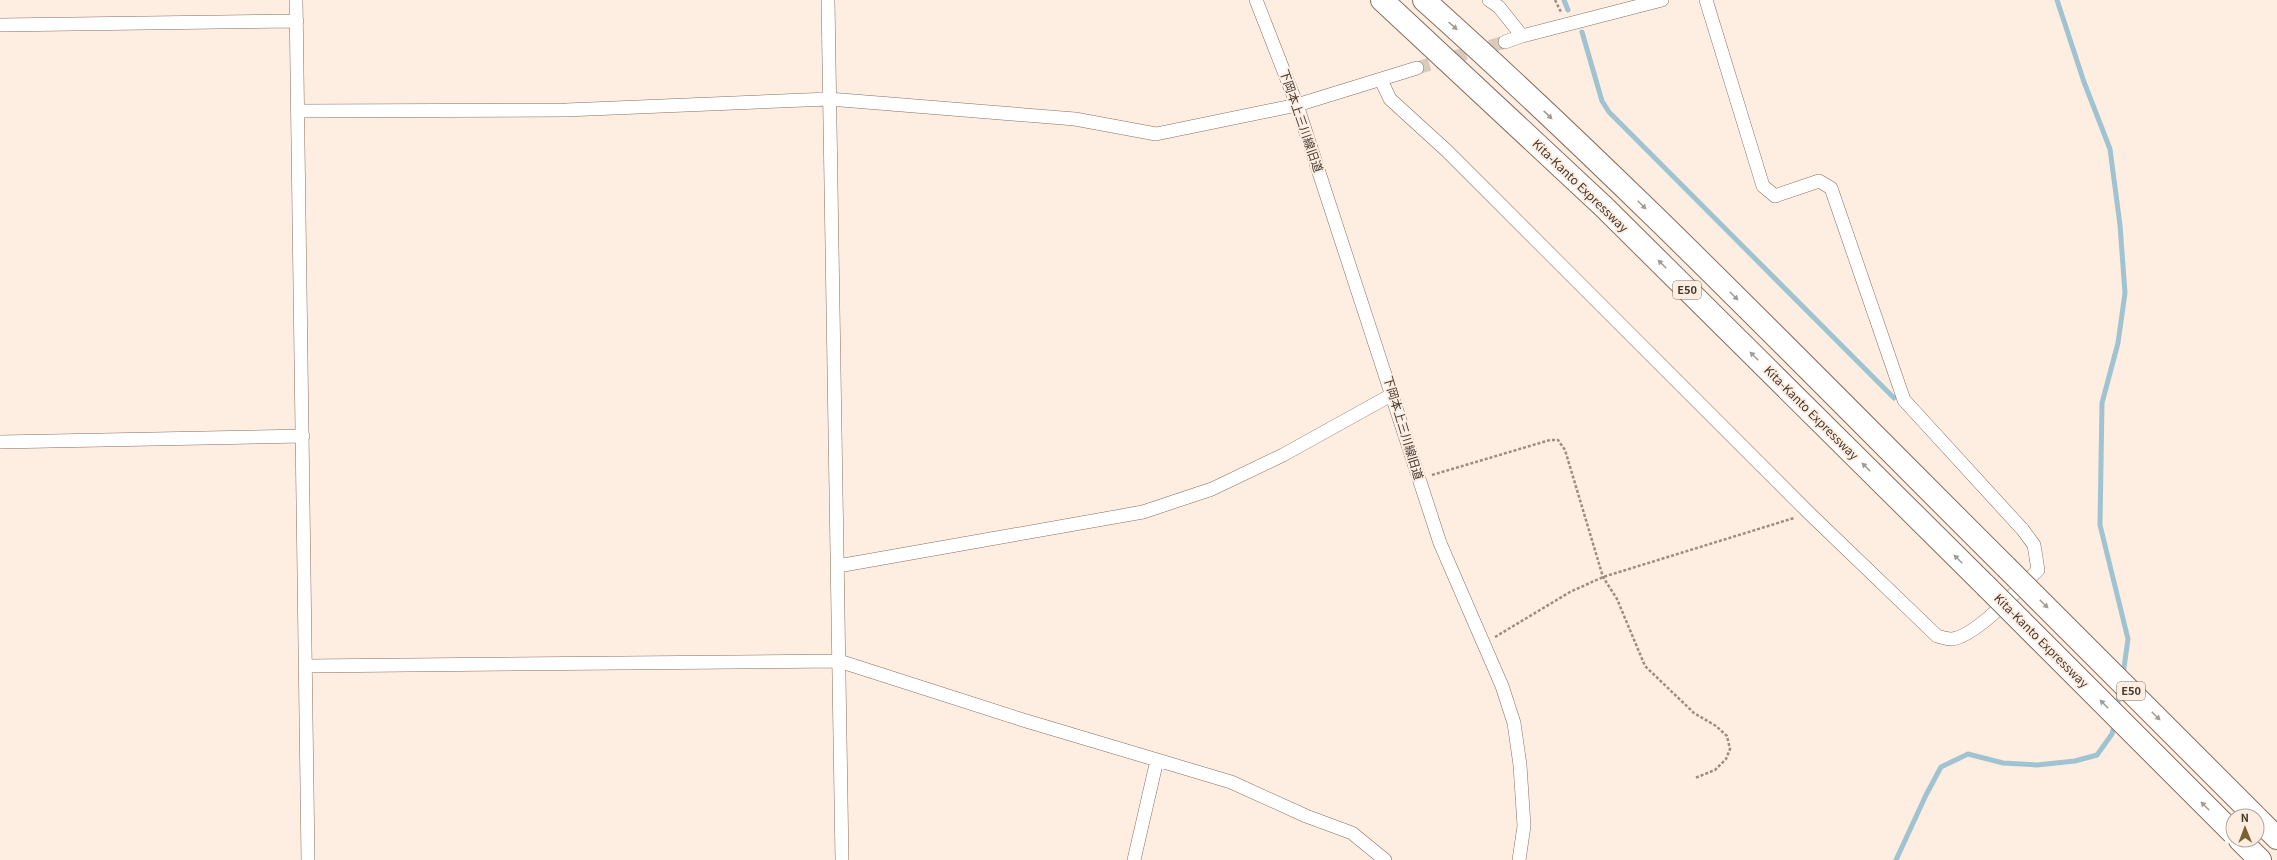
<svg xmlns="http://www.w3.org/2000/svg" width="2277" height="860" viewBox="0 0 2277 860" font-family="Georgia,'Noto Sans JP',serif">
	<style>
		.lines { fill: none; stroke-linecap: round; stroke-linejoin: round }
		.stream { stroke: #a0c3d2; stroke-width: 5 }
		.street-tunnel { stroke: #d9cabe; stroke-width: 13; stroke-dasharray: 13 6; stroke-linecap: butt }
		.street-casing { stroke: #876f5d; stroke-width: 14 }
		.highway-casing { stroke: #876f5d; stroke-width: 24 }
		.path { stroke: #9a8d82; stroke-width: 2.5; stroke-dasharray: 3 2; stroke-linecap: butt }
		.street { stroke: #fff; stroke-width: 13 }
		.highway { stroke: #fff; stroke-width: 22 }
		.highway-bridge-casing { stroke: #876f5d; stroke-width: 24; stroke-linecap: butt }
		.highway-bridge { stroke: #fff; stroke-width: 22 }
		.oneway { fill: #a19c98 }
		.labels { text-anchor: middle; stroke-width: 4; stroke-linejoin: round; paint-order: stroke }
		.shield { fill: #feeee1; stroke: #7b6f65; stroke-width: 1 }
		.shield-label { font-size: 11px; font-weight: bold; fill: #433830 }
		.street-label { font-size: 12px; fill: #433830; stroke: #feeee1 }
	</style>
	<rect width="100%" height="100%" fill="#feeee1"/>
	<g class="lines">
		<!-- stream -->
		<path class="stream" d="M1564,0L1568,10
			M2057,0L2084,82L2110,149L2120,225L2125,293L2118,343L2102,403L2100,525L2128,639L2123,675
			M1582,32L1602,101L1609,112L1894,398
			M2117,708L2120,690
			M1896,860L1926,795L1941,767L1968,754L2003,763L2037,765L2075,761L2097,755L2112,734L2115,722"/>
		<!-- street-tunnel -->
		<path class="street-tunnel" d="M1417,68L1505,42"/>
		<defs>
			<path id="street" d="M296,0L308,860
				M828,0L842,860
				M1256,0L1297,105L1440,543L1502,686L1514,723L1520,765L1524,826L1519,860
				M1489,0L1499,7L1522,36
				M0,25L297,21
				M1505,42L1522,36L1662,0
				M1381,80L1390,99L1447,151L1809,513L1937,636C1941,637 1947,639 1952,639C1977,636 2020,587 2038,570L2034,545L2023,530L1904,400L1831,188L1819,181L1775,196L1763,186L1706,0
				M298,111L566,110L829,99L1075,119L1156,134L1297,105L1417,68
				M0,442L303,436
				M838,566L1143,512L1212,489L1283,455L1393,394
				M307,666L839,661L1023,720L1231,782L1306,816L1352,833L1385,860
				M1134,860L1157,760"/>
			<path id="highway" d="M1382,0L1604,207L1986,586
				M1424,0C1626,181 1814,376 2006,567
				M2257,818L2277,838
				M2240,840L2260,860"/>
		</defs>
		<!-- street casing -->
		<use href="#street" class="street-casing"/>
		<!-- highway casing -->
		<use href="#highway" class="highway-casing"/>
		<!-- path -->
		<path class="path" d="M1555,0L1561,12
			M1432,475L1550,440H1558L1565,450L1603,577L1617,599L1645,666L1694,713L1716,726L1727,736L1730,749L1726,759L1715,770L1695,778
			M1495,637L1570,592L1603,577L1794,518"/>
		<!-- street -->
		<use href="#street" class="street"/>
		<!-- highway -->
		<use href="#highway" class="highway"/>
		<defs>
			<path id="highway-bridge" d="M2006,567L2255,816
				M1986,586L2233,833"/>
		</defs>
		<!-- highway-bridge casing -->
		<use href="#highway-bridge" class="highway-bridge-casing"/>
		<!-- highway-bridge -->
		<use href="#highway-bridge" class="highway-bridge"/>
	</g>
	<!-- one-way arrows -->
	<defs><path id="oneway-solid" d="M-6-.8H1V-3.2L6.5 0L1 3.2V.8H-6Z"/></defs>
	<g class="oneway">
		<use href="#oneway-solid" transform="translate(1453 26) rotate(42)"/>
		<use href="#oneway-solid" transform="translate(1548 115) rotate(44)"/>
		<use href="#oneway-solid" transform="translate(1642 205) rotate(45)"/>
		<use href="#oneway-solid" transform="translate(1662 264) rotate(-135)"/>
		<use href="#oneway-solid" transform="translate(1734 296) rotate(45)"/>
		<use href="#oneway-solid" transform="translate(1754 356) rotate(-135)"/>
		<use href="#oneway-solid" transform="translate(1866 467) rotate(-135)"/>
		<use href="#oneway-solid" transform="translate(1958 559) rotate(-135)"/>
		<use href="#oneway-solid" transform="translate(2044 604) rotate(45)"/>
		<use href="#oneway-solid" transform="translate(2104 704) rotate(-135)"/>
		<use href="#oneway-solid" transform="translate(2156 716) rotate(45)"/>
		<use href="#oneway-solid" transform="translate(2205 806) rotate(-135)"/>
	</g>
	<g class="labels">
		<!-- shield labels -->
		<g class="shield">
			<rect x="1673" y="281" width="28" height="18" rx="3"/>
			<rect x="2117" y="682" width="28" height="18" rx="3"/>
		</g>
		<g class="shield-label">
			<text x="1687" y="294">E50</text>
			<text x="2131" y="695">E50</text>
		</g>
		<!-- street labels -->
		<g class="street-label">
			<text transform="translate(1301 121) rotate(71)" y="4">下岡本上三川線旧道</text>
			<text transform="translate(1580 186) rotate(44)" y="4">Kita-Kanto Expressway</text>
			<text transform="translate(1811 413) rotate(45)" y="4">Kita-Kanto Expressway</text>
			<text transform="translate(1403 428) rotate(73)" y="4">下岡本上三川線旧道</text>
			<text transform="translate(2041 641) rotate(45)" y="4">Kita-Kanto Expressway</text>
		</g>
	</g>
	<!-- north arrow -->
	<g transform="translate(2245 828) rotate(359)"><circle r="19" fill="#feeee1" stroke="#b3a59a"/>
	<path d="M0-3L7 15L0 10L-7 15Z" fill="#7c5f32"/>
	<text y="-6" font-size="11" font-weight="bold" text-anchor="middle" fill="#433830">N</text>
	</g>
</svg>
